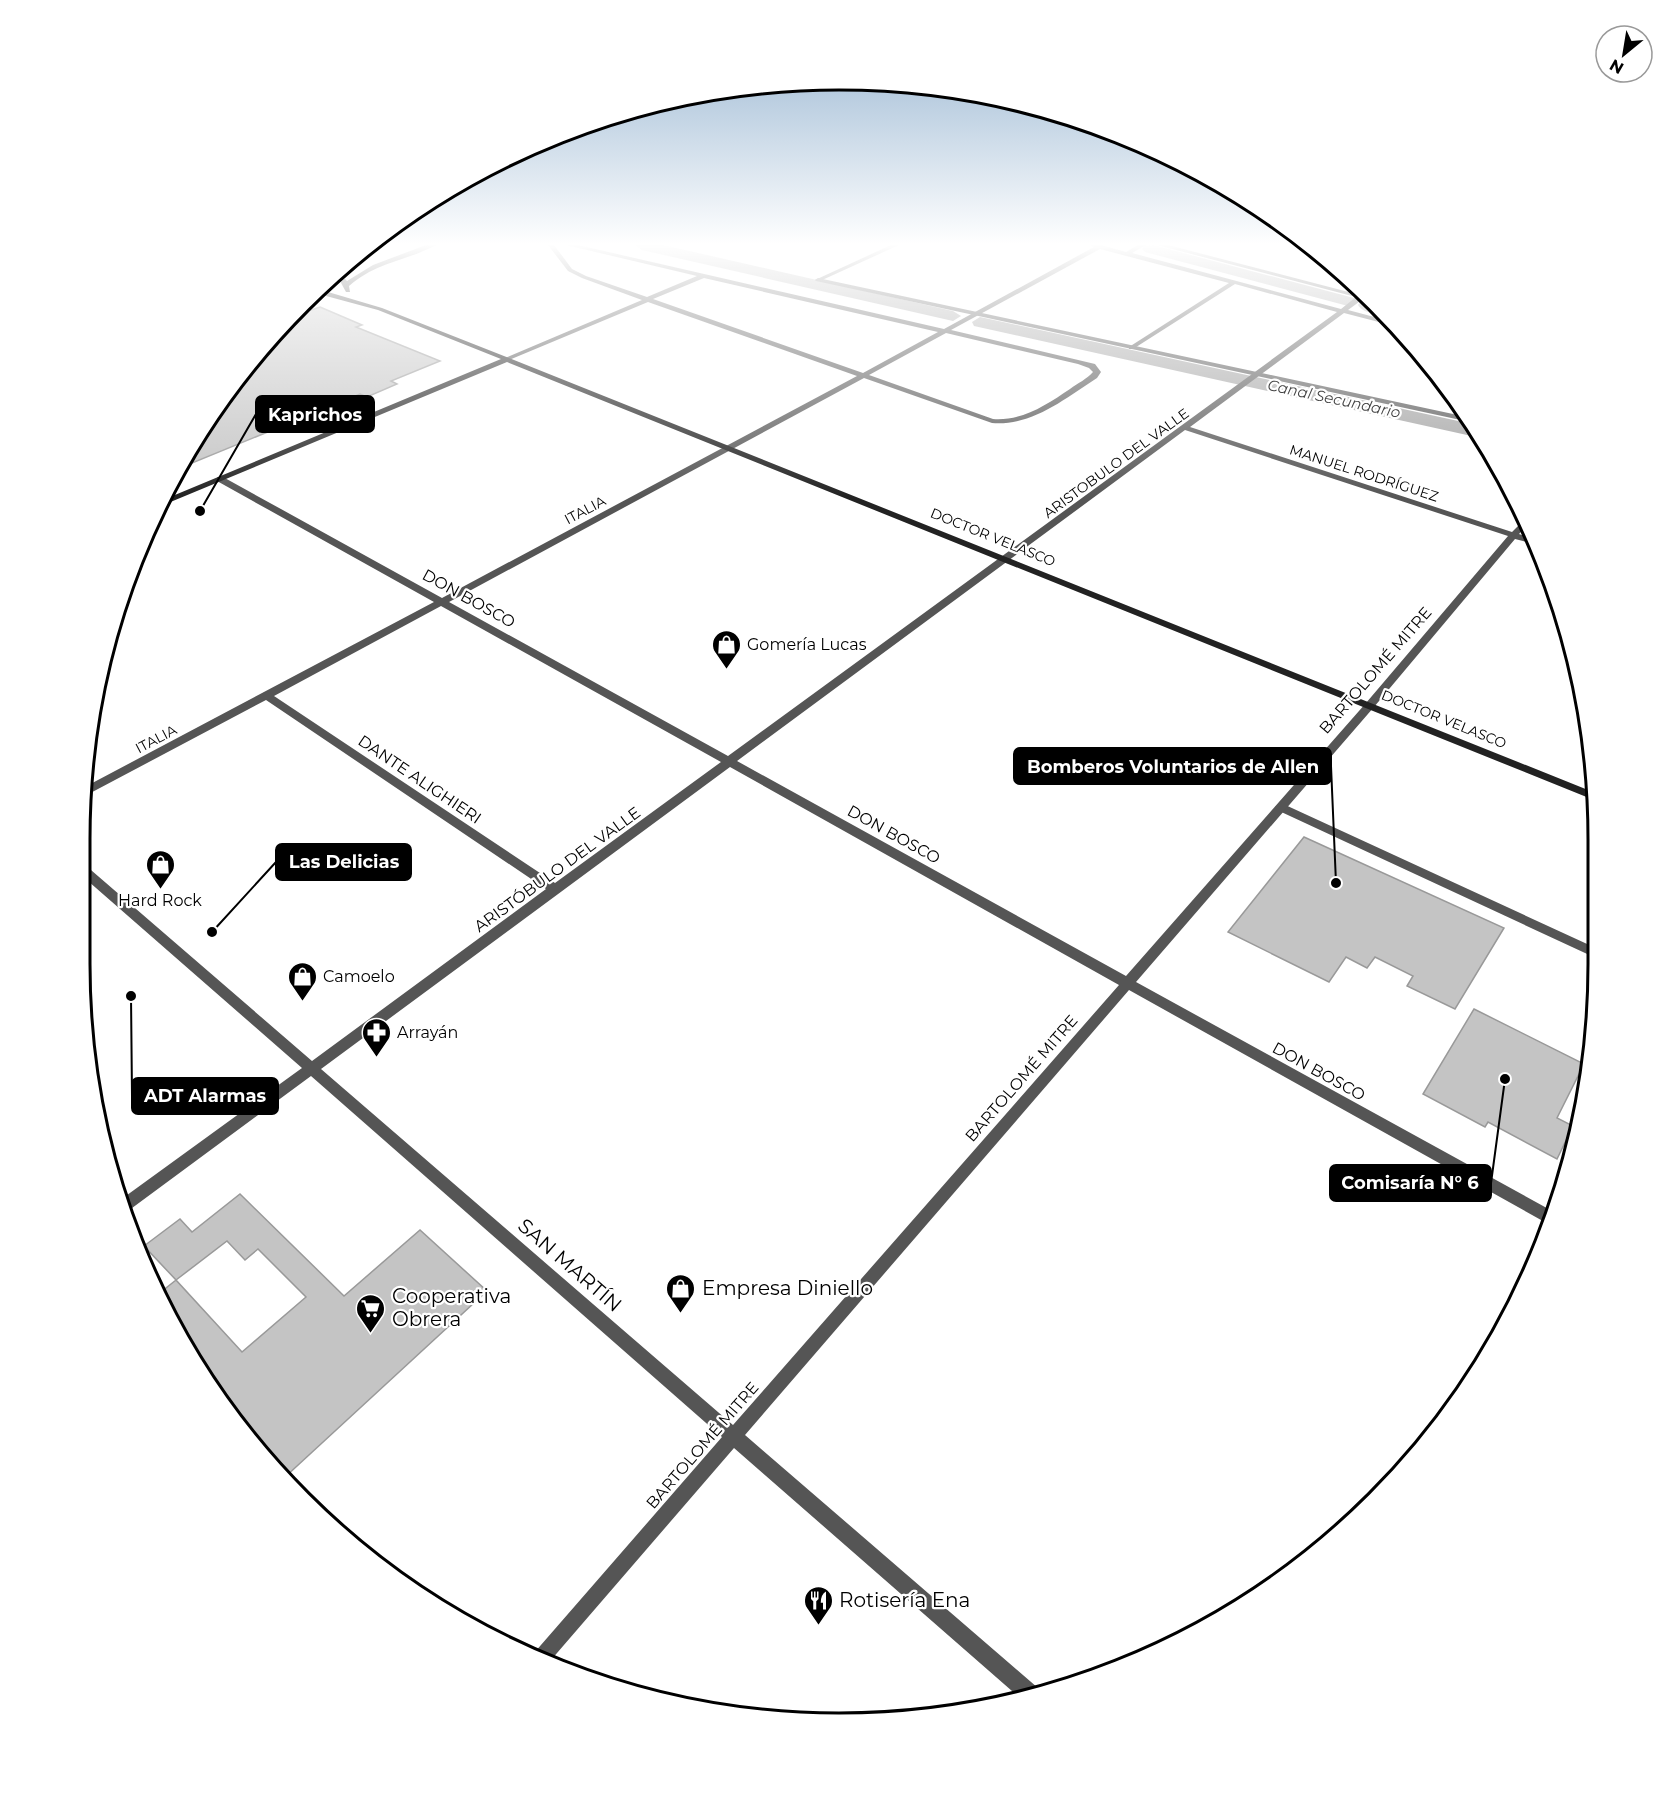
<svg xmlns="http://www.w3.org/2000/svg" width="1678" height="1803" viewBox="0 0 1678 1803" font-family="Montserrat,sans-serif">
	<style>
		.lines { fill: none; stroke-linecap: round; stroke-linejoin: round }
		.canal { fill: #a3a3a3; fill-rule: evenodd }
		.building { fill: #c4c4c4; stroke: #999; stroke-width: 1.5; fill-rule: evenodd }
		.lane { fill: #555; fill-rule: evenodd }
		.street { fill: #555; fill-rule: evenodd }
		.secondary { fill: #222; fill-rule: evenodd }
		.labels { text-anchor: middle; stroke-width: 4.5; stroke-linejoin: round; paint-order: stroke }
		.far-street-label { font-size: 14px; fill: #000; stroke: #fff }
		.far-water-label { font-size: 15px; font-style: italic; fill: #444; stroke: #fff }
		.street-label { font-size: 16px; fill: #000; stroke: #fff }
		.poi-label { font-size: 16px; fill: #000; stroke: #fff; text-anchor: start }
		.near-street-label { font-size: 20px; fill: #000; stroke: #fff }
		.near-poi-label { font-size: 20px; fill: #000; stroke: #fff; text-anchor: start }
		.rim { fill: none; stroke: #000; stroke-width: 3 }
		.leader { fill: none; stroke: #000; stroke-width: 2 }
		.callout-dot { fill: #000; stroke: #fff; stroke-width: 2 }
		.callout { fill: #000; stroke: #000; stroke-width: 2 }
		.callout-label { font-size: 18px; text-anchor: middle; font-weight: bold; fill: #fff }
	</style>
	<rect width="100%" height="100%" fill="#fff"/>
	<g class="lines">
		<!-- canal -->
		<path class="canal" d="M635,245H663L953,311L961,316L953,321L642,250Z
			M1153,245L1354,298L1356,301L1348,306L1145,252L1142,249L1145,246Z
			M1366,300L1370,301L1383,313C1375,315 1362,312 1358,305L1360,302Z
			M980,317L1472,424L1480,436L1476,437L974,326L972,322Z"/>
	</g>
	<!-- building -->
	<path class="building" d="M320,307L362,325L356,327L440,361L391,381L397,384L367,397L360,394L180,468L236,377L293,316Z
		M1304,837L1504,928L1455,1009L1407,986L1413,976L1375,957L1367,968L1346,957L1329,982L1228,932Z
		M1474,1009L1584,1064L1557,1118L1573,1126L1557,1159L1488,1122L1485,1127L1423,1094Z
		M240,1194L344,1296L420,1230L487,1291L284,1478L236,1426L158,1300L156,1296L176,1280L144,1246L180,1219L192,1232ZM227,1241L245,1260L258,1249L306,1297L242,1352L176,1280Z"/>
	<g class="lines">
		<!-- lane -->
		<path class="lane" d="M818,278L1467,417L1470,422L816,281L815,280Z
			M313,294L320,299L318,303L300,309L305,304L313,301L310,298Z
			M1281,803L1598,949V959L1277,810L1275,807Z"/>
		<!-- street -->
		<path class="street" d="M548,245H554L572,269L586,276L647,297L697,276L566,245H578L944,329L1094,247L1090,245H1101L1126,252L1138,245H1146L1132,253L1341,309L1356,297L1157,245H1168L1360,295L1362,293L1368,299H1363L1348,310L1393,322L1398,327L1344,313L1190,427L1512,532L1524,520L1527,525L1519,534L1533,539L1535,544L1515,539L1374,707L1136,982L1554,1212L1550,1225L1129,990L745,1435L1038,1688L1040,1693L1020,1698L734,1448L551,1660L534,1653L722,1437L311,1076L128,1211L123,1198L302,1068L80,874V863L84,864L312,1061L546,889L266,700L81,798V789L434,602L217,481V477H223L442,598L857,376L648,302L509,360H505V358L642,300L582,278L568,271ZM1100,249L1229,283L1129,347V349H1133L1235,284L1337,312L728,756L449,602L864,378L992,423C1033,426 1064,399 1097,378L1101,372L1095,364L951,330ZM704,278L938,332L863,373L653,299ZM946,333L1078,364L1089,368L1093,372C1087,379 1078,383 1070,389C1046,405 1023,421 993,419L869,375ZM1185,430L1508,536L1366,703L1126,976L737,761ZM441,606L721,762L555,883L274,696ZM730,767L1119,985L733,1425L321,1069Z
			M891,245H899L820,281L815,280Z"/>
		<!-- secondary -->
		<path class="secondary" d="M426,245H436C407,261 376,262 349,286L350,292H346L340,281L328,278L331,275L345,279L347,281L373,265Z
			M318,289L382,308L509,358L1593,792L1594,800L507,362L156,508L158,502L501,359L378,310L315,293Z"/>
	</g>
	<!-- sky -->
	<linearGradient id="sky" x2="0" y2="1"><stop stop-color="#8cadcc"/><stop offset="0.49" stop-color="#fff"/><stop offset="1" stop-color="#fff" stop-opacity="0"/></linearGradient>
	<rect width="1678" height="498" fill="url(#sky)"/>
	<!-- icons -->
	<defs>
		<symbol id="shop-pin" viewBox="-11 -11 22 30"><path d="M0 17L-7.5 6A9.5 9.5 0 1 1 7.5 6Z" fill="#000" stroke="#fff"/><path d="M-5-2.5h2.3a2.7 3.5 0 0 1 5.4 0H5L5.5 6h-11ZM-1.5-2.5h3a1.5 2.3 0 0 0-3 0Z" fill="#fff"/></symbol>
		<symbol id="pharmacy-pin" viewBox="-11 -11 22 30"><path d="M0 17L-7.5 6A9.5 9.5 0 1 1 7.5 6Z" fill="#000" stroke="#fff"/><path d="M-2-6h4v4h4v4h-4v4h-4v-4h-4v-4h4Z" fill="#fff"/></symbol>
		<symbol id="supermarket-pin" viewBox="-11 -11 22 30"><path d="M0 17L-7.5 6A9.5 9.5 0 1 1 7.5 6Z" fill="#000" stroke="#fff"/><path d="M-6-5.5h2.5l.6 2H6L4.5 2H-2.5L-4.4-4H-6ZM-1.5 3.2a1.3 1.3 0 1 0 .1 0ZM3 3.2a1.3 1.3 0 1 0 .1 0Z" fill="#fff"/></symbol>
		<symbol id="restaurant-pin" viewBox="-11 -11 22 30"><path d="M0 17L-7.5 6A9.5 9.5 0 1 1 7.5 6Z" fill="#000" stroke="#fff"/><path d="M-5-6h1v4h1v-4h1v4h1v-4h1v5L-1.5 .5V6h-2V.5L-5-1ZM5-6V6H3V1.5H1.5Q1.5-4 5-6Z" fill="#fff"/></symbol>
	</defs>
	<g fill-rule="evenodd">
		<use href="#shop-pin" x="710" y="628" width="33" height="45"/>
		<use href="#shop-pin" x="144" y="848" width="33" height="45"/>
		<use href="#shop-pin" x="286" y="960" width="33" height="45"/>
		<use href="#pharmacy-pin" x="360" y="1016" width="33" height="45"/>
		<use href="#shop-pin" x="664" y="1272" width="33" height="45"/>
		<use href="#supermarket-pin" x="354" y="1292" width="33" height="45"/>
		<use href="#restaurant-pin" x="802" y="1584" width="33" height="45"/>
	</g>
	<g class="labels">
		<!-- far-street labels -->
		<g class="far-street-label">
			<text transform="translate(1116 463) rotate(-36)" y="5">ARISTOBULO DEL VALLE</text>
			<text transform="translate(1364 473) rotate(18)" y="5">MANUEL RODRÍGUEZ</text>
			<text transform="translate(585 510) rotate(-28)" y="5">ITALIA</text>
			<text transform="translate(993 537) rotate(22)" y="5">DOCTOR VELASCO</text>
			<text transform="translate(1444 719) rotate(22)" y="5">DOCTOR VELASCO</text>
			<text transform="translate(156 739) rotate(-28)" y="5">ITALIA</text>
		</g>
		<!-- far-water labels -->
		<g class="far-water-label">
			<text transform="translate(1334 399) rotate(12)" y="5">Canal Secundario</text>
		</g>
		<!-- street labels -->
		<g class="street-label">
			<text transform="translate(469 598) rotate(29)" y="6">DON BOSCO</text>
			<text transform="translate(1375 670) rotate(-49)" y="6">BARTOLOMÉ MITRE</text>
			<text transform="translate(420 779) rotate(34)" y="6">DANTE ALIGHIERI</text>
			<text transform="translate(894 834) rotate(29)" y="6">DON BOSCO</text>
			<text transform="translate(557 869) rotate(-36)" y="6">ARISTÓBULO DEL VALLE</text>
			<text transform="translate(1319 1071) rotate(29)" y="6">DON BOSCO</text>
			<text transform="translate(1021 1078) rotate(-49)" y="6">BARTOLOMÉ MITRE</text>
			<text transform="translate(702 1445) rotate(-49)" y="6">BARTOLOMÉ MITRE</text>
		</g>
		<!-- poi labels -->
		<g class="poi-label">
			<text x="747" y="650">Gomería Lucas</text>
			<text x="160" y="906" text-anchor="middle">Hard Rock</text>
			<text x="323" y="982">Camoelo</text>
			<text x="397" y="1038">Arrayán</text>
		</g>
		<!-- near-street labels -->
		<g class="near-street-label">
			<text transform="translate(570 1265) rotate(41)" y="7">SAN MARTÍN</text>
		</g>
		<!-- near-poi labels -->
		<g class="near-poi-label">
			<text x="702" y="1295">Empresa Diniello</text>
			<text x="392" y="1303">Cooperativa<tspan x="392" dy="23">Obrera</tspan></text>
			<text x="839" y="1607">Rotisería Ena</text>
		</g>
	</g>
	<!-- crop -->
	<path d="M0 0H1678V1803H0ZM839 90H839A749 749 0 0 1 1588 839V964A749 749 0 0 1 839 1713H839A749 749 0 0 1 90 964V839A749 749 0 0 1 839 90Z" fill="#fff" fill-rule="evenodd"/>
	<path class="rim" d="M839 90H839A749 749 0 0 1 1588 839V964A749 749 0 0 1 839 1713H839A749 749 0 0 1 90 964V839A749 749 0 0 1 839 90Z"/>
	<!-- callouts -->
	<path class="leader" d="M200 511L256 414M1336 883L1331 766M212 932L276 862M131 996L132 1096M1505 1079L1491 1183"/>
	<g class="callout-dot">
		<circle cx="200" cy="511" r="6"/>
		<circle cx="1336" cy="883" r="6"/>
		<circle cx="212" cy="932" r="6"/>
		<circle cx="131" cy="996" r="6"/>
		<circle cx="1505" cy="1079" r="6"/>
	</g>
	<g class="callout">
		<rect x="256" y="396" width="118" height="36" rx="6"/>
		<rect x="1014" y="748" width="317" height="36" rx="6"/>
		<rect x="276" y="844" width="135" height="36" rx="6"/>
		<rect x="132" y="1078" width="146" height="36" rx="6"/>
		<rect x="1330" y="1165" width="161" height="36" rx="6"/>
	</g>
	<g class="callout-label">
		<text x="315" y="421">Kaprichos</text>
		<text x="1173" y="773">Bomberos Voluntarios de Allen</text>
		<text x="344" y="868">Las Delicias</text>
		<text x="205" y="1102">ADT Alarmas</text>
		<text x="1410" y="1189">Comisaría N° 6</text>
	</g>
	<!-- north arrow -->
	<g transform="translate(1624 54) rotate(210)"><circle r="28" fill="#ffffff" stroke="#999999" stroke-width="1.5"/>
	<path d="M0-4.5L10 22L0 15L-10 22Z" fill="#000000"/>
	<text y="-9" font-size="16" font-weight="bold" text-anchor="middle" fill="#000000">N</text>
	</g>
</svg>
